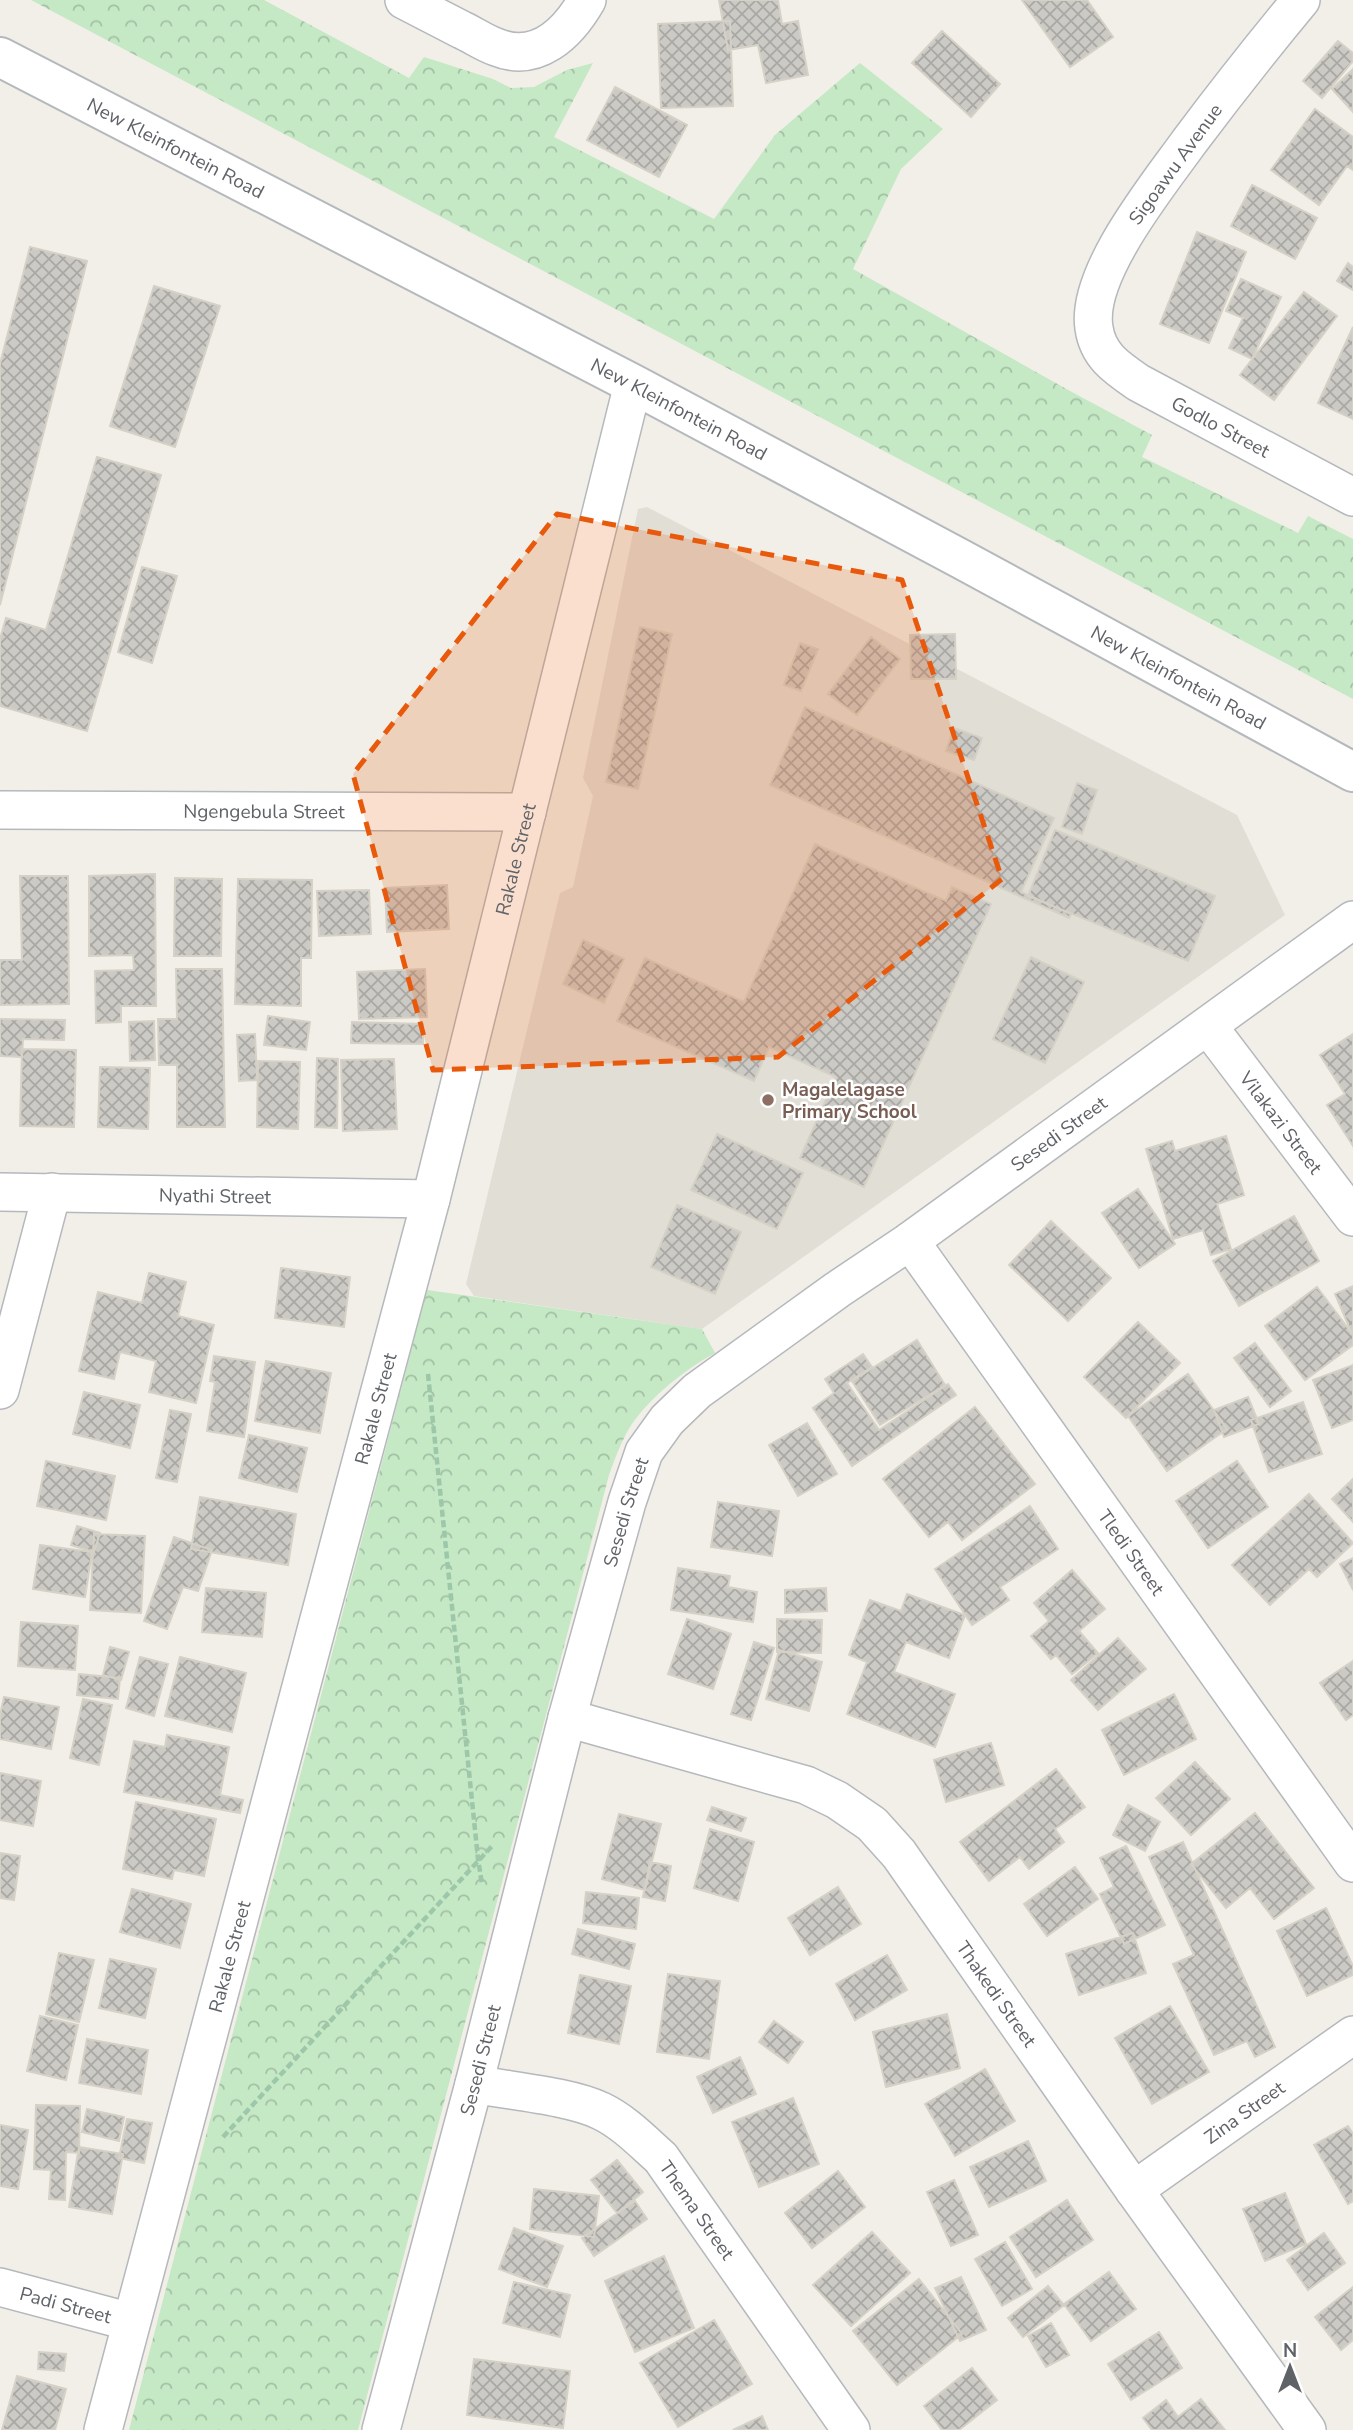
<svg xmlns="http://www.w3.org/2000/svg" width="1353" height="2430" viewBox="0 0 1353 2430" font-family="'Nunito Sans',sans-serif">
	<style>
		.education { fill: #e1ded6 }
		.park { fill: url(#park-crowns) }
		.building { fill: url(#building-cross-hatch); stroke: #d6d1c6; stroke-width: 2 }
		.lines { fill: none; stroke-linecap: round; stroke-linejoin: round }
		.minor-casing { stroke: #b5b8bc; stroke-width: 40 }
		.tertiary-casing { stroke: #b5b8bc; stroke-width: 42 }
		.path { stroke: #9cc7a9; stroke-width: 4.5; stroke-dasharray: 7 3.5; stroke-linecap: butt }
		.minor { stroke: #fff; stroke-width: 37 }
		.tertiary { stroke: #fff; stroke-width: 38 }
		.marked { fill: #e8590c; fill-opacity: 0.2; stroke: #e8590c; stroke-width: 5; stroke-dasharray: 14 9; stroke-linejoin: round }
		.education-dot { fill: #8d6e63; stroke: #fff; stroke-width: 2.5 }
		.labels { text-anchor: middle; stroke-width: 5; stroke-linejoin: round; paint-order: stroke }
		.street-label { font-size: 19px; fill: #5f6368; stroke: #fff }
		.education-label { font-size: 19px; font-weight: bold; fill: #785e54; stroke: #fff; text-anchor: start }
	</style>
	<defs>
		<pattern id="park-crowns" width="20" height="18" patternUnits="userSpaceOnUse" patternTransform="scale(1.75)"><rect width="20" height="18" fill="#c5e8c5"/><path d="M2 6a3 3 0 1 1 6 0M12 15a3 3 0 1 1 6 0" fill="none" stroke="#a3c0a4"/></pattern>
		<pattern id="building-cross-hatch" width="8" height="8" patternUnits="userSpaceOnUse" patternTransform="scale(1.75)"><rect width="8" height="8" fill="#cccac5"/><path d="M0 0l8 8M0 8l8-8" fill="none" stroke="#a9a8a4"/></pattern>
	</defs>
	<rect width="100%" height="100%" fill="#f1efe8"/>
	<!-- education -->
	<path class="education" d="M647,507L1237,815L1285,915L702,1329L474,1296L466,1284L560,893L573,887L593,796L583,778L638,509Z"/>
	<!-- park -->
	<path class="park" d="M31,0H264L409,78L424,57L493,79L511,88L534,87L567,70L593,63L554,137L714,219L775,135L860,63L943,129L901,169L853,269L1070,391L1152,435L1142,457L1298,533L1308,516L1353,539V699Z
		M427,1290L702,1329L715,1353C685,1369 642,1403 626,1434C619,1447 614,1461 609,1475L358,2430H129Z"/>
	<!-- building -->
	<path class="building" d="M719,0H778L782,24L798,21L808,75L766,83L758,45L728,50Z
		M1022,0H1087L1113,37L1070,67Z
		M730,21L733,106L661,108L658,24Z
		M942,31L1000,84L971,117L912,63Z
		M1338,41L1353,53V61L1322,98L1303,81Z
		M1353,69V112L1332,89Z
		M615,87L687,125L659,177L587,140Z
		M1315,109L1353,137V170L1347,166L1319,205L1271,170Z
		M1252,185L1317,218L1295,259L1231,226Z
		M1197,232L1246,252L1209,343L1160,324Z
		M30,247L87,261L0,605V364Z
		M1348,263L1353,267V290L1337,281Z
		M1241,279L1281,297L1252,359L1229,348L1243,318L1226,311Z
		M154,286L220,306L175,447L110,426Z
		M1304,292L1337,316L1274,400L1240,375Z
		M1353,327V419L1318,403Z
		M97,457L161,475L87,731L0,706V639L6,618L46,630Z
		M142,567L177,576L152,663L118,652Z
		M640,627L672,634L638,789L606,782Z
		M955,634L956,679H911L910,635Z
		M871,637L900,659L857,715L828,694Z
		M800,643L818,649L801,691L784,685Z
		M805,707L1054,818L1021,892L1071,914L1069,918L770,785Z
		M954,728L982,738L974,760L946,751Z
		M1077,783L1097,790L1082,834L1062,827Z
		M1055,830L1215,896L1188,961L1028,896Z
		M815,844L946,901L952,887L991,904L864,1187L800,1158L836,1077L769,1047L754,1081L617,1021L645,958L744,1002Z
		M155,874L156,1006H121V1022L96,1023L95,971L134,970L133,955L89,956V876Z
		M20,876H68L69,1004L0,1005V960H22Z
		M175,878L222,879L221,956H174Z
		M238,879L312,880L311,958H301V1006L235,1004Z
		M447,885L449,929L387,932L385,888Z
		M369,890L371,934L319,936L317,891Z
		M583,940L624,959L604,1003L563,984Z
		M1031,957L1084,982L1045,1063L993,1039Z
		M176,969H222L225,1127H177V1065H159L158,1019H177Z
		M425,969L427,1017L359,1019L357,972Z
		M268,1016L310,1022L306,1050L264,1045Z
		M0,1019L65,1020L64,1040L23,1039L22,1057L0,1056Z
		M154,1021L155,1060L130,1061L129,1022Z
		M352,1022L423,1024V1044L351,1043Z
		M255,1034L257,1080L239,1081L237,1035Z
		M1353,1034V1146L1327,1105L1345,1094L1320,1055Z
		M22,1049L76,1050L74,1127L20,1126Z
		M317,1058L338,1059L337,1128L315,1127Z
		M394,1059L397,1129L343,1131L341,1060Z
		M258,1061L300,1062L298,1129L257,1127Z
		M100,1067L150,1068L148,1129L98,1127Z
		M717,1134L803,1173L777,1229L691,1190Z
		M1226,1136L1244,1195L1217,1204L1231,1249L1211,1255L1203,1230L1173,1239L1146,1149L1172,1141L1175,1151Z
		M1138,1189L1175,1244L1139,1268L1102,1213Z
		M677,1205L741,1232L715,1294L651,1267Z
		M1294,1216L1319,1261L1239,1306L1213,1261Z
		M1051,1221L1111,1278L1068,1321L1009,1265Z
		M281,1268L350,1277L344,1327L275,1318Z
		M149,1273L186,1282L178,1316L214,1325L196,1403L149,1392L156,1361L120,1352L114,1379L79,1371L98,1292L142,1303Z
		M1353,1286V1336L1335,1294Z
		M1317,1287L1353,1335V1345L1305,1380L1265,1326Z
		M1138,1322L1180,1363L1126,1418L1084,1377Z
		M917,1340L945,1385L880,1425L852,1381Z
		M1255,1343L1291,1391L1270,1407L1234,1358Z
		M863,1354L872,1367L847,1383L879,1430L948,1384L956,1395L852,1466L813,1408L834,1393L825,1379Z
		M214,1356L255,1362L244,1437L207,1431L215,1382L210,1381Z
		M266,1361L331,1373L320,1433L255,1421Z
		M1353,1365V1420L1332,1428L1313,1380Z
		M1188,1374L1227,1429L1167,1471L1128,1416Z
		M84,1392L140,1405L130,1448L73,1434Z
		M1248,1397L1259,1424L1224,1437L1214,1410Z
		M1303,1402L1322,1454L1269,1472L1251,1420Z
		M975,1407L1035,1484L962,1540L948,1522L929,1537L883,1479Z
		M170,1410L191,1414L177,1482L156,1478Z
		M807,1423L837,1474L798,1496L769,1445Z
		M249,1435L307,1448L297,1492L239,1478Z
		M46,1461L115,1476L106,1520L37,1506Z
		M1237,1461L1268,1507L1208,1548L1176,1501Z
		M1353,1479V1522L1332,1499Z
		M1309,1494L1353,1543L1317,1577L1309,1569L1270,1605L1232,1565Z
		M200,1497L296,1514L288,1565L191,1549Z
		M718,1502L779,1511L772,1556L711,1547Z
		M1030,1506L1058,1549L1000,1587L1009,1600L972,1625L935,1569Z
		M77,1526L100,1533L94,1552L71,1545Z
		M94,1534L145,1536L141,1613L90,1610Z
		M174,1537L212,1550L198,1591L183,1587L167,1629L144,1621Z
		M40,1545L92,1552L85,1597L33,1589Z
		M1353,1558V1590L1340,1564Z
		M678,1568L730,1576L728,1587L757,1592L753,1622L671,1610Z
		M1072,1570L1105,1609L1079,1631L1098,1653L1072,1674L1056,1655L1051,1659L1031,1636L1049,1621L1034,1603Z
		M206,1588L266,1593L262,1637L202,1632Z
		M826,1588L827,1611L785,1613V1590Z
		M907,1594L965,1615L949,1658L906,1642L894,1672L955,1694L935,1747L847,1714L867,1662L849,1655L870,1600L901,1611Z
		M687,1619L731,1634L713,1689L668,1674Z
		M777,1619L822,1620L821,1653L777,1652Z
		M21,1622L78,1626L75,1670L18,1666Z
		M1118,1638L1146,1669L1098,1710L1071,1680Z
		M754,1642L774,1648L751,1720L731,1714Z
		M110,1647L129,1652L121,1680L103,1675Z
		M779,1650L822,1662L809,1711L766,1699Z
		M140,1657L168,1664L154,1716L126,1708Z
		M180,1657L246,1673L232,1732L165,1716Z
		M1353,1661V1715L1346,1720L1320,1683Z
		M79,1674L120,1678L118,1699L77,1695Z
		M1174,1694L1196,1739L1124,1775L1102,1730Z
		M4,1697L59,1707L51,1749L0,1739V1715Z
		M83,1699L112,1705L99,1765L70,1758Z
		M167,1735L229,1747L220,1795L243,1800L240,1813L124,1792L134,1741L165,1747Z
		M991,1743L1004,1785L946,1802L934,1760Z
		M1195,1762L1230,1799L1191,1835L1156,1798Z
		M1056,1769L1085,1807L1055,1829L1064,1842L1029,1869L1020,1857L989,1881L960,1842Z
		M0,1773L41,1781L33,1826L0,1820Z
		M136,1802L216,1819L204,1876L174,1870L172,1879L123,1869Z
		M1128,1805L1160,1822L1145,1851L1113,1835Z
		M712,1807L746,1818L741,1831L707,1820Z
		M1255,1813L1314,1888L1274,1919L1250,1888L1226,1908L1191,1864Z
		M619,1814L661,1824L645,1890L602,1879Z
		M710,1829L754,1842L738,1901L694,1888Z
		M1183,1842L1275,2047L1255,2057L1247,2041L1214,2055L1173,1964L1194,1955L1149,1857Z
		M1126,1846L1165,1925L1124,1944L1100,1894L1114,1887L1100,1858Z
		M0,1853L20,1856L14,1900L0,1898Z
		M650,1862L671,1866L665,1901L643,1897Z
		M1075,1867L1098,1899L1047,1936L1024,1904Z
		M838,1887L861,1924L810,1955L788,1918Z
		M132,1889L191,1904L180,1948L120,1932Z
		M586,1892L639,1898L636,1929L583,1923Z
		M1326,1908L1353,1966V1975L1307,1996L1277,1931Z
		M578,1929L635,1944L629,1969L572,1954Z
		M1133,1933L1146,1973L1079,1995L1066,1954Z
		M59,1953L94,1960L79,2022L46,2014Z
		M887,1955L907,1990L855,2020L836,1984Z
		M110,1959L156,1969L145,2018L99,2008Z
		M668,1974L720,1981L709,2059L657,2052Z
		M580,1975L631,1986L619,2044L568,2033Z
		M1170,2006L1209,2072L1152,2104L1115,2038Z
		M947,2014L960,2068L886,2087L873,2032Z
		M40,2016L78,2025L66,2080L27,2071Z
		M774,2021L803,2042L788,2063L759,2042Z
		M87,2039L148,2050L141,2094L79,2083Z
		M740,2057L756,2094L713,2113L697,2077Z
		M985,2069L1015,2121L955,2156L925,2104Z
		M793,2098L819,2164L759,2187L732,2122Z
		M36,2105L80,2106L79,2153L66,2152L65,2200L49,2199L51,2170L34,2169Z
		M87,2109L124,2117L119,2141L82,2132Z
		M127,2119L152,2123L144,2163L119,2158Z
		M0,2125L28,2130L18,2189L0,2186Z
		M1348,2126L1353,2134V2201L1348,2204L1314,2145Z
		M1028,2141L1046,2181L989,2207L970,2167Z
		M79,2147L123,2154L112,2214L69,2207Z
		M617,2160L643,2192L617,2213L591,2180Z
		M838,2171L865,2207L812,2248L785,2213Z
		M954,2180L978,2235L951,2246L927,2192Z
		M534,2189L599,2196L594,2237L530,2229Z
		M1285,2193L1306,2244L1265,2261L1243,2209Z
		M1067,2200L1093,2240L1036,2277L1010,2237Z
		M635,2201L647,2219L594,2256L582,2238Z
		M514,2228L563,2246L547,2287L499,2269Z
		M872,2232L910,2273L851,2326L813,2285Z
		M1324,2233L1345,2263L1308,2290L1287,2260Z
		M1005,2242L1032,2289L1002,2306L975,2259Z
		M664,2256L694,2328L635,2352L605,2281Z
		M1109,2272L1136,2309L1091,2341L1064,2304Z
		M961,2277L986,2330L960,2341L935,2288Z
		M919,2279L962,2334L897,2385L853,2331Z
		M514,2282L570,2295L560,2337L503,2323Z
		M1048,2286L1064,2305L1023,2337L1008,2318Z
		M1353,2287V2340L1341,2350L1315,2317Z
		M714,2320L752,2384L678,2427L640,2363Z
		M1051,2323L1069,2355L1046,2367L1028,2336Z
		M1159,2332L1182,2368L1131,2400L1108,2364Z
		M39,2352L66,2354L64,2371L38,2369Z
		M474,2359L570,2371L563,2428L467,2415Z
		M972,2368L997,2400L959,2430H942L924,2406Z
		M17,2376L66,2389L55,2430H2Z
		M1201,2399L1225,2430H1152L1143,2418L1166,2400L1178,2417Z
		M762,2416L768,2430H733Z"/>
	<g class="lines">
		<defs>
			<g id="minor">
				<path d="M404,0C423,10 443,20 462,30C473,35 484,43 496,47C537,64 568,33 587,0"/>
				<path id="s1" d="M1301,0C1262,47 1225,94 1189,142C1159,184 1085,274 1094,328C1098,356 1117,368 1139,383L1353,497"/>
				<path id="s2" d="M0,810L527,812"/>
				<path id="s3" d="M1208,1026L1353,1217"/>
				<path id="s4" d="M0,1192L431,1199"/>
				<path id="s5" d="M910,1241L1353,1863"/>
				<path d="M0,1390L52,1192"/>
				<path id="s6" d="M567,1718L806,1785L837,1800L872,1824L899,1854L1134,2190L1307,2430"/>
				<path id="s7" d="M474,2084C510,2091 570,2096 601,2111C624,2122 642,2141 661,2158L851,2430"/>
				<path id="s8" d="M1134,2190L1353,2035"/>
				<path id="s9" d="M0,2287L131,2322"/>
				<path id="s10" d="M103,2430L431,1199L633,384"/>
				<path id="s11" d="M381,2430L474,2084L567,1718L627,1502L644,1452L667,1420L697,1391L837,1290L910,1241L1353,920"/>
			</g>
			<g id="tertiary">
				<path id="s12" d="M0,57L633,384L961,559L1353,772"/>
			</g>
		</defs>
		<!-- minor casing -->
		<use href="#minor" class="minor-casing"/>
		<!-- tertiary casing -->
		<use href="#tertiary" class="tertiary-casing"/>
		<!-- path -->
		<path class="path" d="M428,1374L478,1859L482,1884
			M223,2137L493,1845"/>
		<!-- minor -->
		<use href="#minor" class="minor"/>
		<!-- tertiary -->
		<use href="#tertiary" class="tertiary"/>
	</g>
	<!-- marked area -->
	<path class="marked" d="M557,514L902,580L1002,879L778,1057L433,1070L353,774Z"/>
	<!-- markers -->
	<circle class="education-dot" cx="768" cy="1100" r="7"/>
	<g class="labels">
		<!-- street labels -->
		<g class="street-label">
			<text dy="7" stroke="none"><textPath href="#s12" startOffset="198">New Kleinfontein Road</textPath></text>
			<text transform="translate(1175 164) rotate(-54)" y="7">Sigoawu Avenue</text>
			<text dy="7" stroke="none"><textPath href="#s12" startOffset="765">New Kleinfontein Road</textPath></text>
			<text dy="7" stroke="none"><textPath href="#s1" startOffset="560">Godlo Street</textPath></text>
			<text dy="7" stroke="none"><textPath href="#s12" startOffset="1332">New Kleinfontein Road</textPath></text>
			<text dy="7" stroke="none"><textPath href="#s2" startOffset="264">Ngengebula Street</textPath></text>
			<text dy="7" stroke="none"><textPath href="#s10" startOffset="1624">Rakale Street</textPath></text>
			<text dy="7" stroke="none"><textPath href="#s3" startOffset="121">Vilakazi Street</textPath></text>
			<text dy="7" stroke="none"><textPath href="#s11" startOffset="1538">Sesedi Street</textPath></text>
			<text dy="7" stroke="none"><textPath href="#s4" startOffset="215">Nyathi Street</textPath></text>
			<text dy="7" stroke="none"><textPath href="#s10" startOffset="1057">Rakale Street</textPath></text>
			<text dy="7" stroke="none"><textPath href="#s11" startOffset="950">Sesedi Street</textPath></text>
			<text dy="7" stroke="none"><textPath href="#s5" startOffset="382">Tledi Street</textPath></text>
			<text dy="7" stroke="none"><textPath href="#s10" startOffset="490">Rakale Street</textPath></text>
			<text dy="7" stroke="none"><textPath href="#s6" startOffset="536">Thakedi Street</textPath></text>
			<text dy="7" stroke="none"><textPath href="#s11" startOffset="383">Sesedi Street</textPath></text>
			<text dy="7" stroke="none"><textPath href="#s8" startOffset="135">Zina Street</textPath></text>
			<text dy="7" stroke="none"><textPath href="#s7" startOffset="270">Thema Street</textPath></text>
			<text dy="7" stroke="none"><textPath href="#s9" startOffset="68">Padi Street</textPath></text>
		</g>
		<!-- education labels -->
		<g class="education-label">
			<text x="782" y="1096">Magalelagase<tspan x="782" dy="22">Primary School</tspan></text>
		</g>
	</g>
	<!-- north arrow -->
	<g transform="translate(1290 2367)" stroke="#ffffff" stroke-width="5" paint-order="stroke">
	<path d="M0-5L12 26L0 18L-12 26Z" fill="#5f6368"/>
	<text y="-10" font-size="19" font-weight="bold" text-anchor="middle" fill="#5f6368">N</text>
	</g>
</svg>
